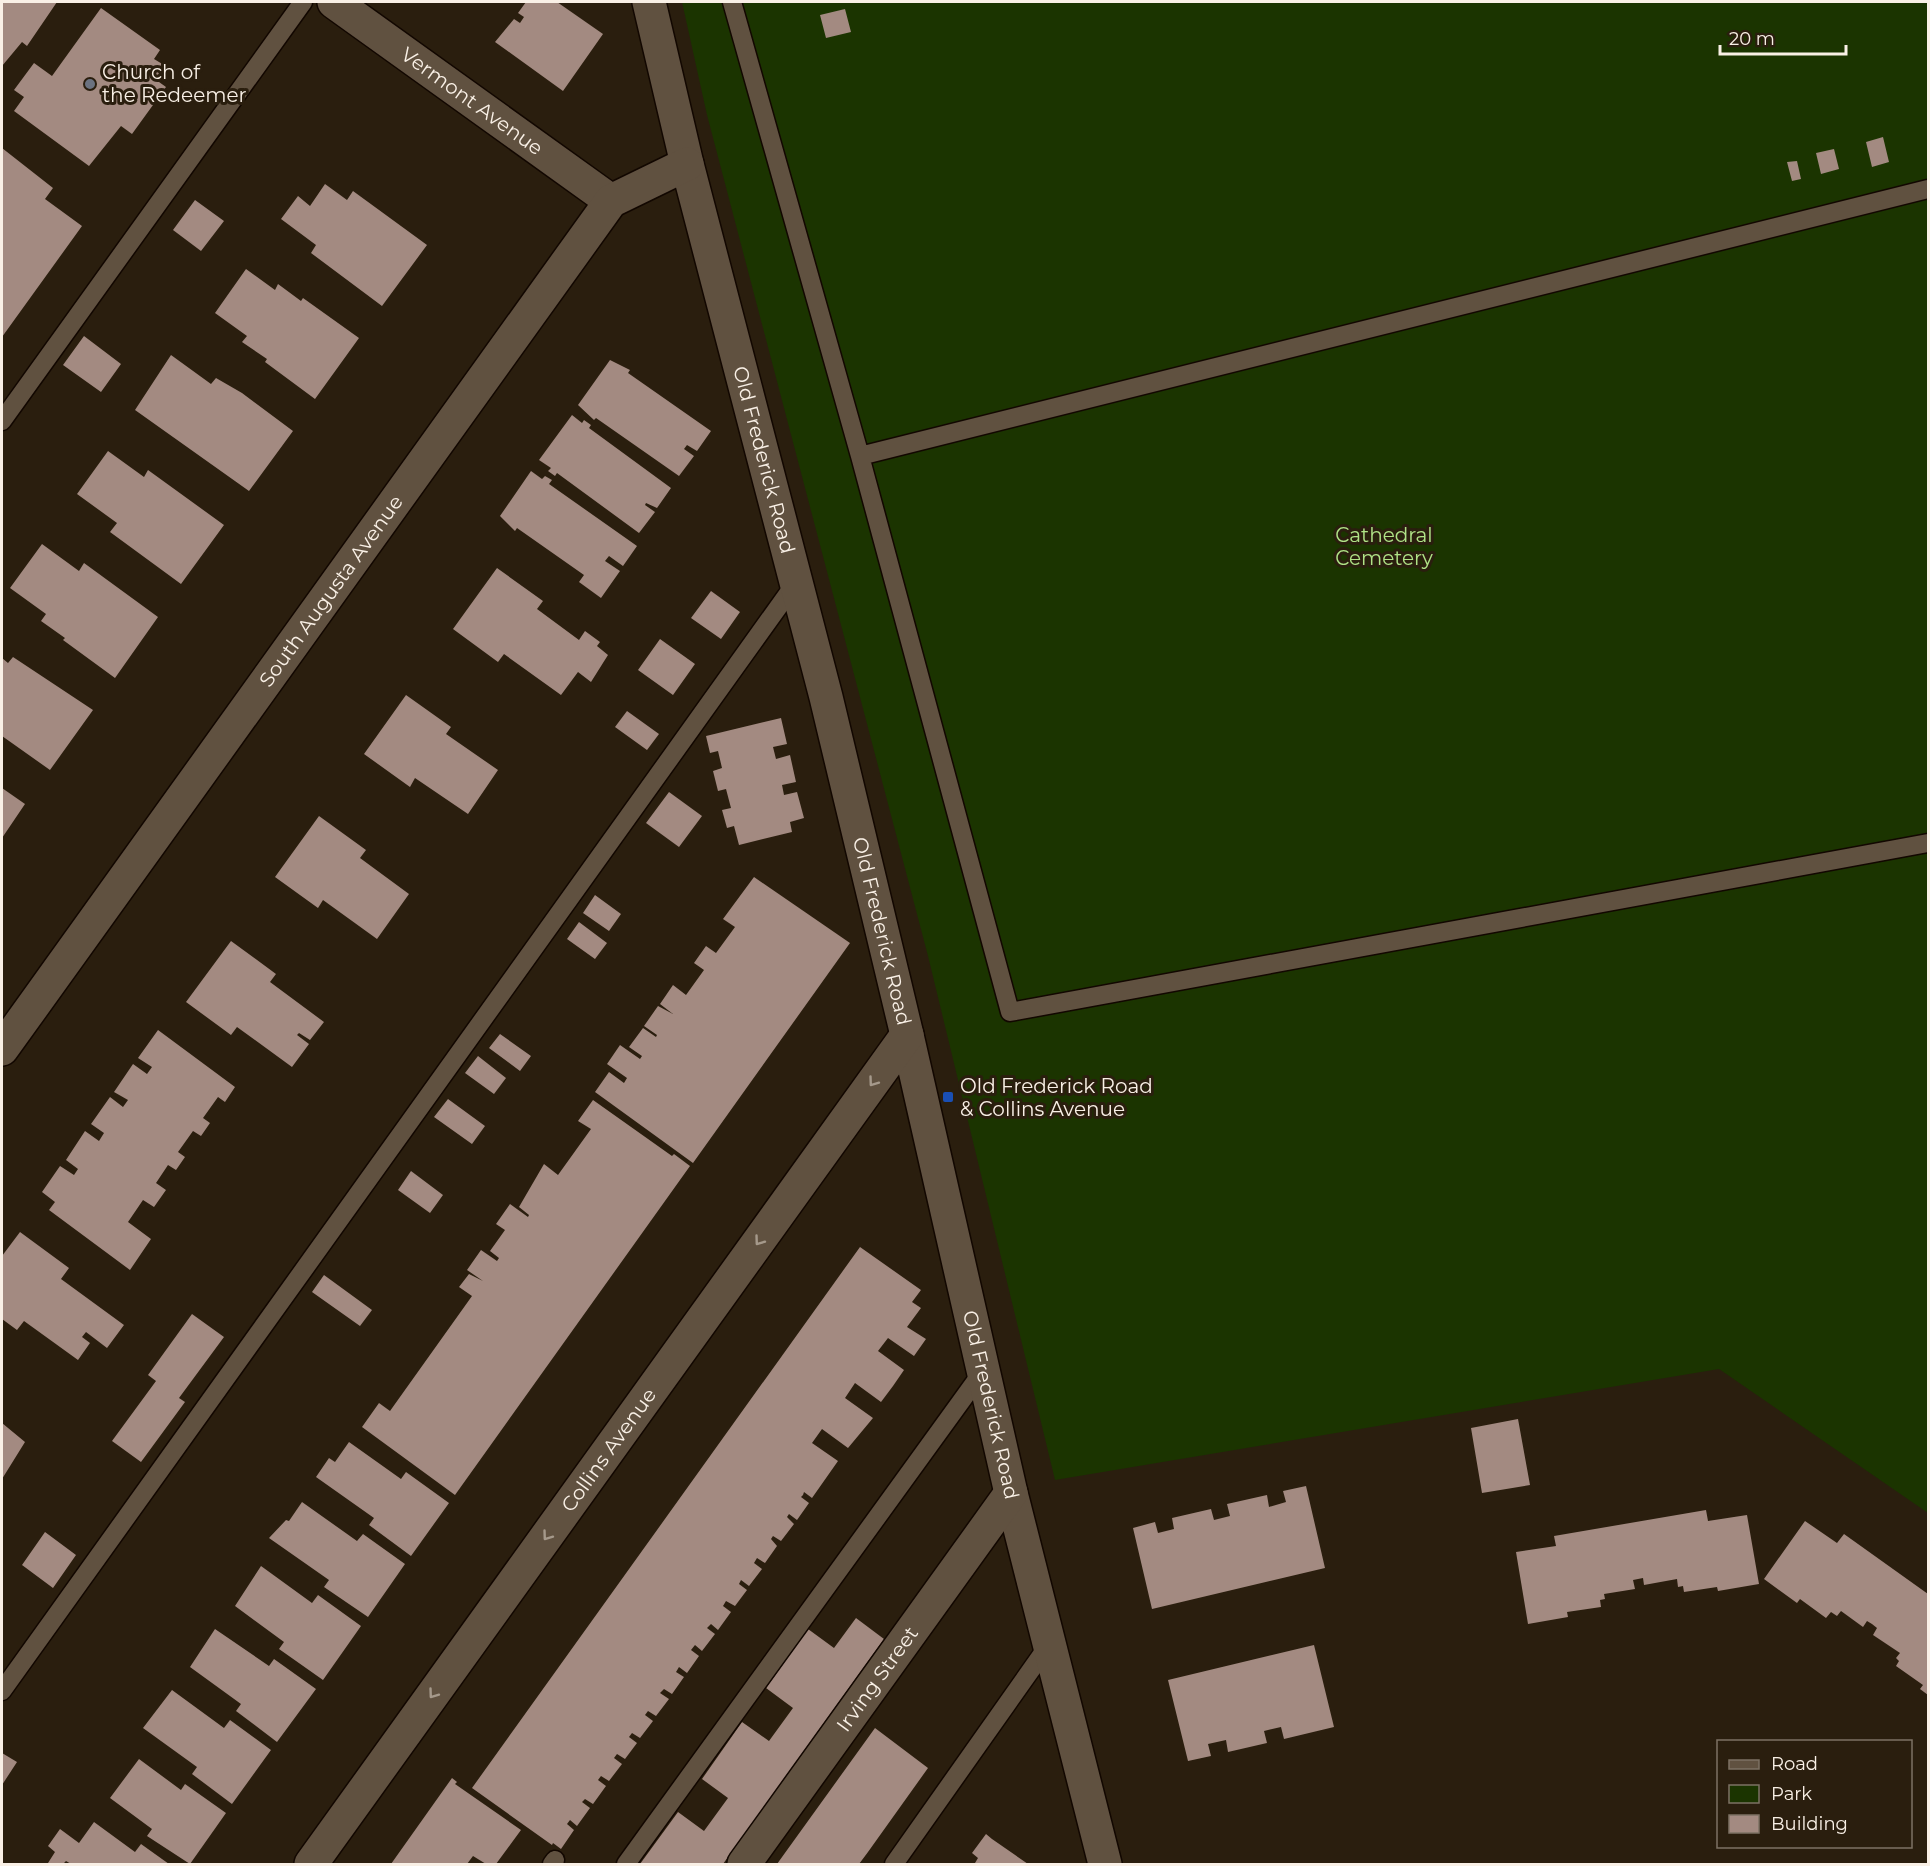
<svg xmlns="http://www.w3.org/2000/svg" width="1930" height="1866" viewBox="0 0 1930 1866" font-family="Montserrat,sans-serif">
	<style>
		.green { fill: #1b3400 }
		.building { fill: #a38a81 }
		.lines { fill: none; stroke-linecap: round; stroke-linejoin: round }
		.lane-casing { stroke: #120700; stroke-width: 21 }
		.street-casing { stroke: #120700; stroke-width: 36 }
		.lane { stroke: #605140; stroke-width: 18 }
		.street { stroke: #605140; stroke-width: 33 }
		.oneway { stroke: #a5998b }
		.worship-dot { fill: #6b7280; stroke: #2a1e0e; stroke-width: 2 }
		.transit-dot { fill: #1a4fb4; stroke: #2a1e0e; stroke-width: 2 }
		.labels { text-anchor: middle; stroke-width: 6; stroke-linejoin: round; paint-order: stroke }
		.poi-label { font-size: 20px; fill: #f9f0e6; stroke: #2a1e0e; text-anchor: start }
		.street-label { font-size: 20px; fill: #f9f0e6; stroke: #2a1e0e }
		.park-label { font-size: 20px; fill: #b0e387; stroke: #2a1e0e }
	</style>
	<rect width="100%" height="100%" fill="#2a1e0e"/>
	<!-- green -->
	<path class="green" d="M682,2H1928V1513L1719,1369L1055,1480L928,956L707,115Z"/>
	<!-- building -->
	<path class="building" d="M2,2H57L27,46L22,42L2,66Z
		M526,2H557L603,34L563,91L495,42L514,19L520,23L524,17L518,13Z
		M101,8L160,50L154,59L169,68L159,82L166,87L132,134L121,126L89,166L14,111L24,97L14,90L34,63L52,76Z
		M845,9L851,32L826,38L820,15Z
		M1883,137L1889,162L1872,167L1866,142Z
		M2,148L53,188L45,199L82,226L2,337Z
		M1834,149L1839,169L1821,174L1816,153Z
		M1797,161L1801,179L1792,181L1787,162Z
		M325,184L347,200L353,191L427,245L382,306L311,253L316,245L281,219L298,196L310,206Z
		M195,200L224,221L201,251L173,230Z
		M246,269L275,290L278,284L301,301L303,298L359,338L315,399L265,362L267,359L242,342L247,336L215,313Z
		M84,336L121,364L101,392L63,365Z
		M171,355L211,384L216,378L242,393L293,431L249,491L135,410Z
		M610,360L630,370L628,373L711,431L697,451L687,445L684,449L694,456L679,476L596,418L594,420L578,405Z
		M572,415L582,423L584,420L591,425L589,428L671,488L657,508L646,503L645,505L655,512L639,533L557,473L555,476L548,471L551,468L539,460Z
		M108,451L144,477L148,470L224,525L181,584L110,532L117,523L77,494Z
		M531,471L542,479L545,476L552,480L549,484L637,546L623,566L609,556L605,561L620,571L601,598L579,582L584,575L517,528L515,531L500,516Z
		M42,544L79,571L84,563L158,617L115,678L63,640L65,638L41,621L46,614L10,588Z
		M497,568L543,601L537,609L579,640L585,631L600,642L597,646L608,655L591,682L578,672L561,695L504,654L498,662L453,629Z
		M711,591L740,612L721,639L691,618Z
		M660,639L695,664L673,695L638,670Z
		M13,657L93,710L50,770L2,736V658L8,663Z
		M406,695L451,727L446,734L498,770L468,814L415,778L410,787L364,754Z
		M627,711L659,734L647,750L615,727Z
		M781,718L787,744L773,747L776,759L790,755L796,782L782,785L784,795L797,792L804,818L790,822L792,832L739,845L734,826L727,828L722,810L731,808L726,789L718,791L713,771L722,768L718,751L710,753L706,736Z
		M2,788L25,804L2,838Z
		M669,792L702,816L679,847L646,823Z
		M319,816L366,850L360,858L409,894L377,939L323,900L318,908L275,877Z
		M754,877L850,943L693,1163L595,1092L609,1072L624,1083L627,1078L607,1064L620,1045L640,1059L642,1056L629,1047L643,1028L656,1037L657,1035L644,1026L658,1006L673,1014L660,1004L673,985L686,995L704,970L694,963L706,946L716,953L735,927L723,919Z
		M595,895L621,914L609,931L583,913Z
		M579,922L607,943L595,959L567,939Z
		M231,941L276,974L270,982L324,1022L310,1040L299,1033L297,1035L309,1044L292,1067L237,1027L231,1035L186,1002Z
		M158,1030L235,1087L225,1102L218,1097L203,1118L210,1123L201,1136L193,1131L178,1152L185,1157L176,1170L168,1165L156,1183L166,1190L154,1207L143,1200L128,1222L151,1239L130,1270L49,1210L55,1202L42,1192L60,1166L74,1175L78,1169L66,1160L85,1131L99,1141L104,1133L91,1124L110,1097L123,1107L128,1100L114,1092L133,1064L147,1074L152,1067L138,1058Z
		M500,1034L531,1056L520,1071L489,1048Z
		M478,1056L506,1078L494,1094L465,1073Z
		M448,1099L485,1126L472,1144L434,1117Z
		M593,1100L672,1156L674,1154L690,1166L455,1495L362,1427L379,1403L390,1411L472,1296L459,1287L469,1274L483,1281L467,1270L481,1250L497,1261L499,1258L490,1251L505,1230L496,1224L510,1204L528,1217L529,1215L519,1207L544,1164L558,1175L591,1129L578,1121Z
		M411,1171L443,1195L430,1213L398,1190Z
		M20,1232L69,1268L61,1279L124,1325L107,1348L86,1332L82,1337L90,1343L78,1360L24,1321L17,1330L2,1319V1256Z
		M860,1247L921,1290L912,1302L921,1308L907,1327L926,1339L914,1356L888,1338L878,1351L904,1370L893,1386L881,1402L855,1383L845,1398L873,1418L848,1448L822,1429L812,1443L838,1461L812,1498L804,1492L803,1495L801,1497L809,1503L797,1520L789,1514L787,1517L794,1524L781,1541L773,1536L771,1539L777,1546L765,1563L757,1558L754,1563L762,1569L749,1586L741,1580L739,1584L747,1590L735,1606L726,1601L723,1606L731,1612L718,1630L711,1624L707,1628L715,1634L702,1651L695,1645L691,1650L699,1656L687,1673L679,1667L676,1672L684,1677L672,1694L664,1689L660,1693L669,1699L656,1716L648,1711L645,1715L653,1721L640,1738L632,1733L629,1737L637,1743L625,1759L617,1754L614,1758L622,1764L609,1781L601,1776L598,1780L606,1786L593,1804L585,1799L582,1802L590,1808L577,1826L570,1820L567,1824L574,1830L561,1849L553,1843L552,1845L472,1788Z
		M324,1275L372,1310L360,1326L312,1292Z
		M192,1314L224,1337L179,1398L185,1402L141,1462L112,1441L156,1381L148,1375Z
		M1518,1419L1530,1485L1482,1493L1471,1428Z
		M2,1423L25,1442L2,1479Z
		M349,1442L401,1479L406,1472L449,1503L411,1556L369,1525L374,1518L316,1477L329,1458L335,1462Z
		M1306,1486L1325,1568L1152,1609L1133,1528L1155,1522L1158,1533L1174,1529L1172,1518L1211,1509L1214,1520L1230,1516L1227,1504L1267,1495L1269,1507L1286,1502L1283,1491Z
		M302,1502L357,1541L363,1534L405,1564L368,1617L324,1587L329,1580L269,1538L286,1520L289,1521Z
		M1706,1510L1708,1521L1747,1515L1759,1584L1718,1591L1717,1587L1684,1592L1683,1586L1678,1587L1677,1579L1644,1585L1643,1578L1633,1580L1635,1589L1604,1594L1605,1599L1600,1600L1601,1607L1567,1612L1568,1617L1528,1624L1516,1552L1556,1546L1554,1536Z
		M1805,1521L1837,1543L1844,1534L1928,1594V1695L1920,1689L1923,1685L1896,1666L1899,1661L1896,1658L1900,1653L1873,1635L1877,1628L1872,1624L1867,1621L1863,1627L1841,1611L1837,1616L1831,1612L1826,1618L1800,1599L1797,1603L1764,1579Z
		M45,1532L76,1555L53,1588L22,1565Z
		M261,1566L312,1603L318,1595L361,1626L323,1680L279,1649L284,1642L235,1606Z
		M856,1618L884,1639L723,1864H640L678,1812L704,1831L728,1798L702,1779L742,1722L769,1741L793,1708L766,1688L808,1629L834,1648Z
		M215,1629L269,1666L274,1659L316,1689L277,1742L236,1711L241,1704L190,1667Z
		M1314,1645L1334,1727L1284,1739L1281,1727L1264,1731L1267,1743L1228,1752L1226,1740L1208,1744L1211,1756L1188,1761L1168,1680Z
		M172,1690L224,1728L230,1720L271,1750L232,1804L192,1774L197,1767L143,1728Z
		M875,1728L928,1768L868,1852L859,1864H777Z
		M2,1753L17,1762L2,1785Z
		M139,1759L181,1790L185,1784L226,1813L190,1864L147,1836L152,1829L110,1798Z
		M452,1778L457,1782L455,1784L521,1830L496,1864H486L473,1856L467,1864H391Z
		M94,1822L135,1852L141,1844L169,1864H71L66,1861L63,1864L48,1863L55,1852L48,1846L60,1829L79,1843Z
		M986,1834L992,1839L1028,1864H978L975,1863L978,1858L972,1853Z"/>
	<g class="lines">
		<defs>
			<path id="lane" d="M732,2L860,456L1010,1012L1928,843
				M2,421L303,2
				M860,456L1928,189
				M2,1691L797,581
				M552,1864L555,1860
				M626,1864L983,1371
				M894,1864L1050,1643"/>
			<g id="street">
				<path id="s1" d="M334,2L611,201"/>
				<path id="s2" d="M649,2L687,164L826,697L907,1035L1011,1493L1105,1864"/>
				<path id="s3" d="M2,1049L611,201L687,164"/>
				<path id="s4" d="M311,1864L907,1035"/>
				<path id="s5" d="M744,1864L1011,1493"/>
			</g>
		</defs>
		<!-- lane casing -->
		<use href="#lane" class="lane-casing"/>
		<!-- street casing -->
		<use href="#street" class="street-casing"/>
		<!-- lane -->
		<use href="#lane" class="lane"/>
		<!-- street -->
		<use href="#street" class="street"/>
	</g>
	<!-- one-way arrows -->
	<defs><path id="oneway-chevron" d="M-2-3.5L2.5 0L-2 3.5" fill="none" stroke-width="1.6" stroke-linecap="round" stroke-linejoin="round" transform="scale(1.5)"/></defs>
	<g class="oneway">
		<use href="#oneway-chevron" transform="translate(873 1082) rotate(126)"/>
		<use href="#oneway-chevron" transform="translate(759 1241) rotate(126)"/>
		<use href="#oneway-chevron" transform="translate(547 1536) rotate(126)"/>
		<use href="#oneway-chevron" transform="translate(433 1694) rotate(126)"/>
	</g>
	<!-- markers -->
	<circle class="worship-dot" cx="90" cy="84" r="6"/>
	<rect class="transit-dot" x="942" y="1091" width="12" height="12" rx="3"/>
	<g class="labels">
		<!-- poi labels -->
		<g class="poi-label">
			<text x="102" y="79">Church of<tspan x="102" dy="23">the Redeemer</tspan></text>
			<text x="960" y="1093">Old Frederick Road<tspan x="960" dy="23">&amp; Collins Avenue</tspan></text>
		</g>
		<!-- street labels -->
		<g class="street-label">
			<text dy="7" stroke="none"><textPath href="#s1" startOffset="170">Vermont Avenue</textPath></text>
			<text dy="7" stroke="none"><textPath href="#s2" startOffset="472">Old Frederick Road</textPath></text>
			<text dy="7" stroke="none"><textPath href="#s3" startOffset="564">South Augusta Avenue</textPath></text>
			<text dy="7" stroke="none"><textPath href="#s2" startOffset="958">Old Frederick Road</textPath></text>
			<text dy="7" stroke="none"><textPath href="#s2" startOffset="1444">Old Frederick Road</textPath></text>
			<text dy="7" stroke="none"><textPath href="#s4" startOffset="510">Collins Avenue</textPath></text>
			<text dy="7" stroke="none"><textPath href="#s5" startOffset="228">Irving Street</textPath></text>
		</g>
		<!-- park labels -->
		<g class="park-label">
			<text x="1384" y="542">Cathedral<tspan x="1384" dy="23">Cemetery</tspan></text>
		</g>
	</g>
	<!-- border -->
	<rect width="1930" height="1866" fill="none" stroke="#f9f0e6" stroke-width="6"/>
	<!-- legend -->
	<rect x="1717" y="1740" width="195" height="108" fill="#2a1e0e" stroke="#7d7264" stroke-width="1.5"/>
	<rect x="1729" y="1760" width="30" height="9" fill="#605140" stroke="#7d7264" stroke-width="1.5"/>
	<text x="1771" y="1770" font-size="18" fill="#f9f0e6">Road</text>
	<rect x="1729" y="1785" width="30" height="18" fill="#1b3400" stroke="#7d7264" stroke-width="1.5"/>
	<text x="1771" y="1800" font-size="18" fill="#f9f0e6">Park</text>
	<rect x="1729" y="1815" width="30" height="18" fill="#a38a81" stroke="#7d7264" stroke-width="1.5"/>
	<text x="1771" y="1830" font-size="18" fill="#f9f0e6">Building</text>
	<!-- scale -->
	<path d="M1720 45v9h126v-9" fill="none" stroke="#f9f0e6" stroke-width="3"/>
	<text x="1729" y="45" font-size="18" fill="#f9f0e6" stroke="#2a1e0e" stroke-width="4.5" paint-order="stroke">20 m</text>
</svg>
